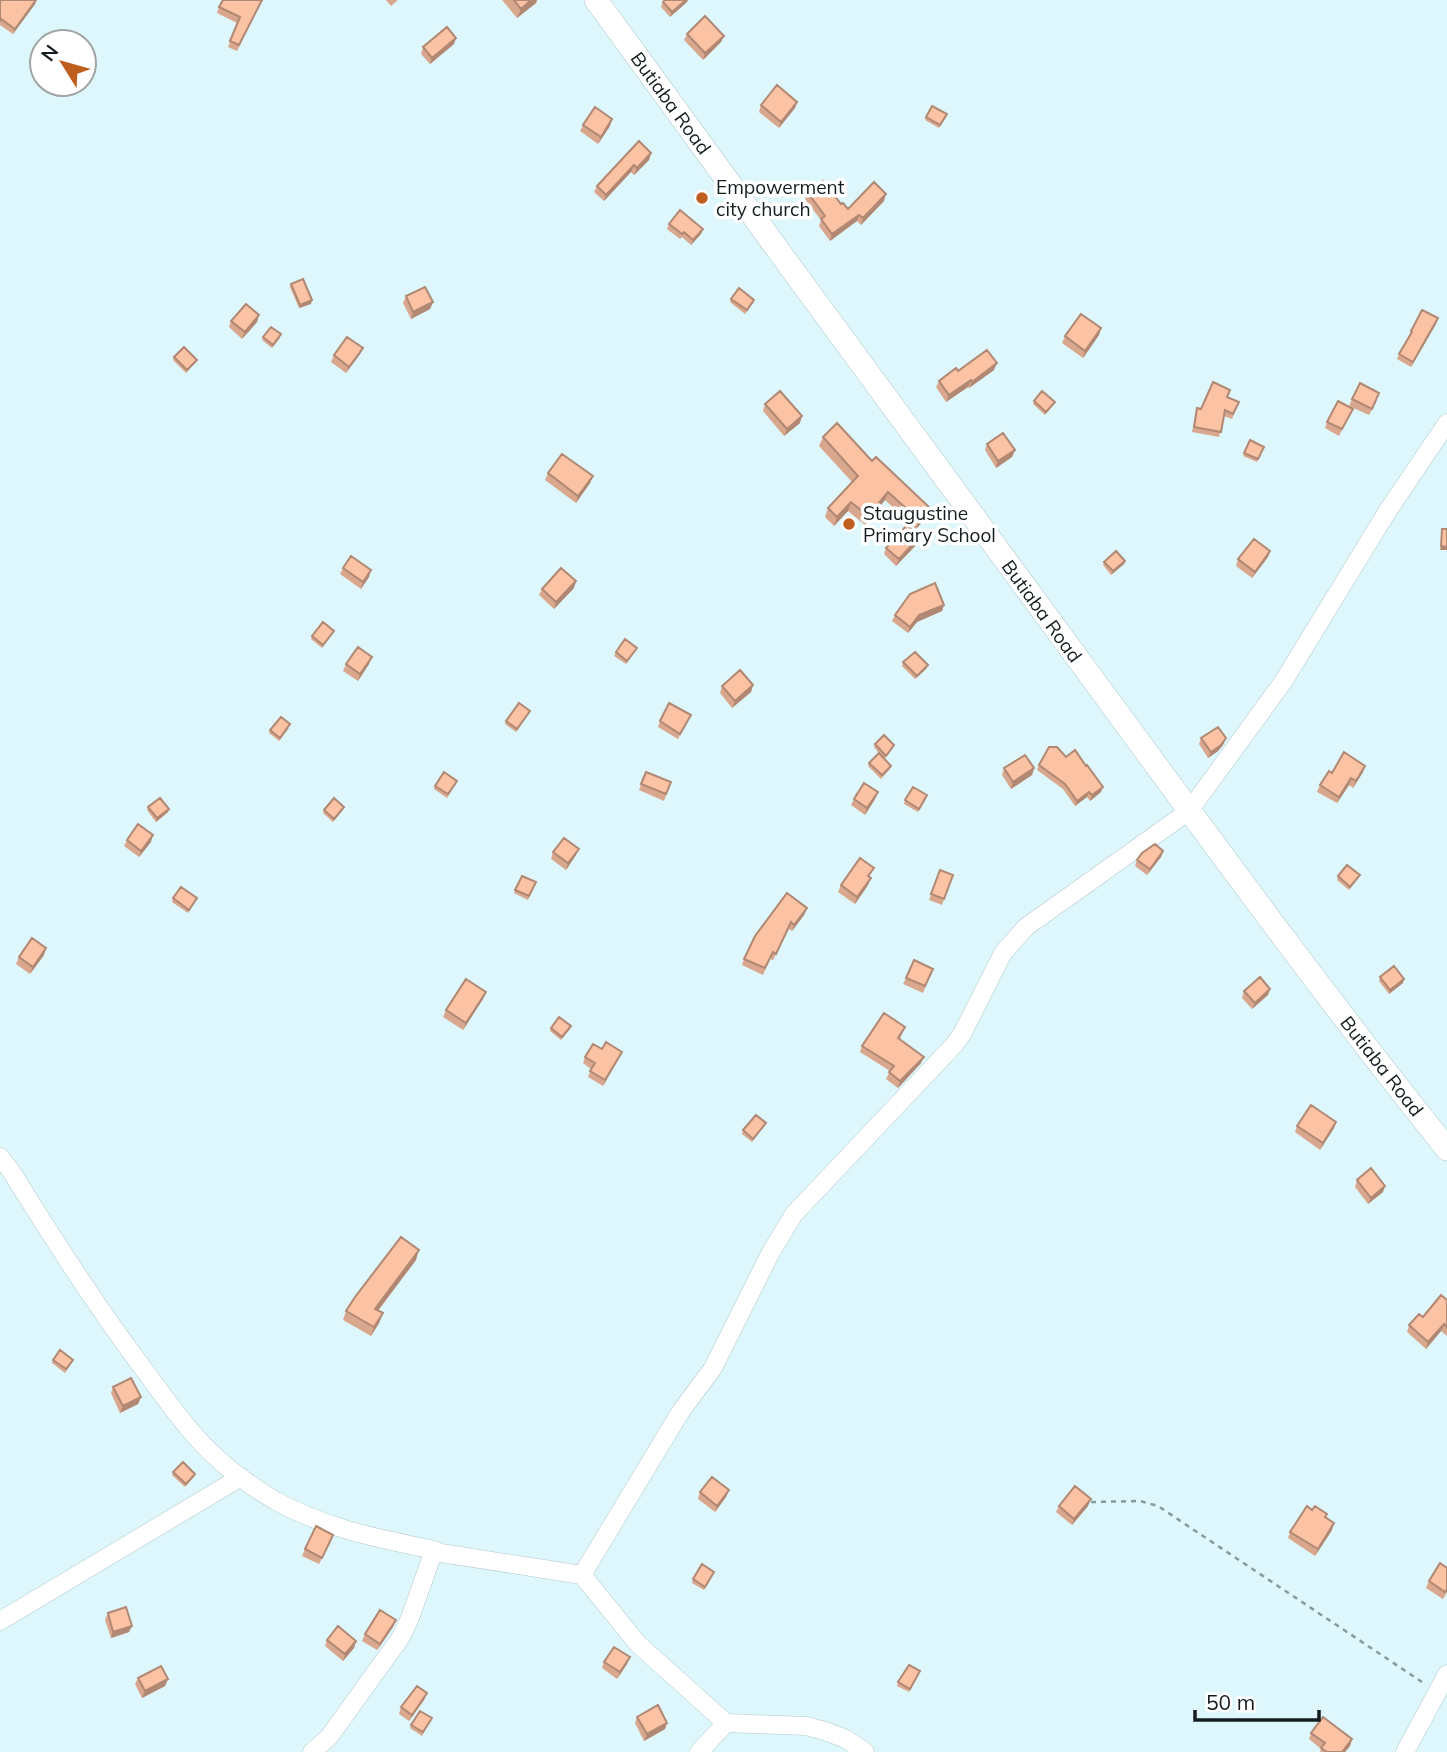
<svg xmlns="http://www.w3.org/2000/svg" width="1447" height="1752" viewBox="0 0 1447 1752" font-family="Mulish,sans-serif">
	<style>
		.lines { fill: none; stroke-linecap: round; stroke-linejoin: round }
		.minor-casing { stroke: #b0c8cd; stroke-width: 19 }
		.major-casing { stroke: #b0c8cd; stroke-width: 24 }
		.path { stroke: #879a9d; stroke-width: 2.5; stroke-dasharray: 5 5; stroke-linecap: butt }
		.minor { stroke: #fff; stroke-width: 18 }
		.major { stroke: #fff; stroke-width: 23 }
		.wall { fill: #d9a78d }
		.shaded-wall { fill: #b08873 }
		.building { fill: #fcc2a4; stroke: #b08873; stroke-width: 2 }
		.poi-dot { fill: #bf5e1e; stroke: #fff; stroke-width: 2.5 }
		.labels { text-anchor: middle; stroke-width: 7; stroke-linejoin: round; paint-order: stroke }
		.street-label { font-size: 19px; fill: #141d1f; stroke: #fff }
		.poi-label { font-size: 19px; fill: #141d1f; stroke: #fff; text-anchor: start }
	</style>
	<rect width="100%" height="100%" fill="#def7fc"/>
	<g class="lines">
		<defs>
			<path id="minor" d="M0,1157L11,1171C54,1240 96,1306 145,1371C160,1391 174,1411 190,1430C213,1458 245,1483 276,1501C327,1529 377,1538 434,1550L441,1553L582,1575L638,1644L726,1723L806,1726L825,1731L846,1739L865,1752
				M582,1575L681,1411L713,1368L771,1252L794,1214L955,1044L962,1034L1003,953L1026,927L1189,811L1283,682L1387,512L1447,423
				M0,1621L241,1477
				M312,1752L329,1737L401,1637L410,1618L434,1550
				M699,1752L726,1723
				M1405,1752L1447,1674"/>
			<path id="major" d="M596,0C758,223 920,445 1084,667C1203,829 1321,992 1447,1149"/>
		</defs>
		<!-- minor casing -->
		<use href="#minor" class="minor-casing"/>
		<!-- major casing -->
		<use href="#major" class="major-casing"/>
		<!-- path -->
		<path class="path" d="M1091,1502L1140,1501L1158,1506L1422,1682"/>
		<!-- minor -->
		<use href="#minor" class="minor"/>
		<!-- major -->
		<use href="#major" class="major"/>
	</g>
	<!-- wall -->
	<path class="wall" d="M0,0H36L35,4L13,34L0,25Z
		M262,0L237,51L228,47L237,23L217,13L219,7Z
		M386,0H398L391,6Z
		M502,0H537L536,3L517,18Z
		M663,2H687L670,17L661,7Z
		M687,34L724,36L721,42L703,60L684,40Z
		M454,44L430,64L421,54L423,47Z
		M797,102L795,108L779,128L759,112L761,105Z
		M926,117H946L939,128L925,120Z
		M583,125L610,126L598,144L580,131Z
		M651,153L649,160L634,175L631,172L604,201L594,192L597,186Z
		M808,193L841,204L848,209L884,201L861,225L857,221L830,241L819,226L821,220L805,199Z
		M669,224L703,229L701,234L691,245L682,237L680,239L667,229Z
		M291,284L311,304L299,308L290,287Z
		M406,296L433,302L430,309L411,319L403,303Z
		M731,299L753,303L745,314L730,302Z
		M259,315L257,322L242,339L229,327L231,321Z
		M1438,318L1436,324L1411,367L1397,359L1411,331Z
		M1101,328L1099,335L1083,358L1062,343L1065,336Z
		M263,337L280,338L272,348L262,340Z
		M363,348L360,354L346,373L331,362L334,355Z
		M174,357L197,360L195,363L186,373L173,360Z
		M994,370L969,388L968,387L946,402L936,387L939,381L958,371Z
		M1227,397L1239,402L1232,419L1224,416L1219,437L1192,432L1197,408L1201,409Z
		M1352,399L1377,400L1369,415L1349,406Z
		M1034,401L1055,402L1053,405L1045,415L1033,404Z
		M765,404L800,423L784,436L763,411Z
		M1353,409L1339,436L1325,428L1327,422Z
		M823,437L872,461L930,508L927,517L916,529L885,500L865,525L848,511L834,526L825,517L828,508L852,482L819,446Z
		M1250,440L1264,447L1257,462L1243,456Z
		M987,444L1015,450L1012,457L996,468L985,450Z
		M548,473L593,476L590,483L576,503L545,480Z
		M919,537L917,544L896,566L884,554L886,548Z
		M1270,551L1268,557L1252,578L1236,566L1238,559Z
		M1125,561L1124,564L1111,575L1103,565L1104,562Z
		M343,568L369,577L361,589L340,574Z
		M574,588L554,609L539,595L542,589Z
		M944,605L942,611L917,622L908,633L892,621L895,615Z
		M334,631L322,648L311,639L312,636Z
		M637,648L626,664L614,656L616,652Z
		M903,662L926,669L915,679L902,666Z
		M346,664H369L358,681L343,671Z
		M753,685L751,692L732,708L720,693L722,686Z
		M530,711L516,732L505,724L506,721Z
		M691,715L678,739L658,727L660,721Z
		M289,728L279,741L269,733L270,730Z
		M1201,738H1226L1223,745L1218,751L1208,758L1199,744Z
		M875,744L893,748L884,759L891,766L890,769L881,779L868,766L869,763L883,758L874,747Z
		M1039,765L1101,792L1090,801L1087,797L1075,806L1063,789L1037,770Z
		M1004,768H1034L1032,775L1011,789L1002,775Z
		M646,772L671,782L664,801L639,790Z
		M1363,772L1353,788L1349,785L1337,803L1317,792L1320,785L1332,773Z
		M456,784L447,798L434,789L435,786Z
		M878,792L875,799L865,815L851,805L854,799Z
		M926,799L918,812L904,804L905,800Z
		M148,807L168,812L156,822L147,810Z
		M324,810H343L333,822L323,813Z
		M127,840L151,842L139,857L124,846Z
		M1163,851L1161,857L1147,875L1135,866L1137,860Z
		M553,852L576,855L566,870L551,859Z
		M874,868L869,877L868,885L855,904L838,892L841,885Z
		M940,870L953,875L942,905L929,900Z
		M522,876L536,882L528,900L514,893Z
		M1338,876L1358,878L1349,890L1337,880Z
		M173,898H197L188,913L172,902Z
		M807,908L804,915L792,931L789,929L773,960L770,959L763,975L742,965L744,959Z
		M44,955L30,974L16,964L19,957Z
		M933,969L923,993L903,984L906,978Z
		M1380,977L1403,983L1389,994L1379,981Z
		M1244,991L1268,995L1252,1009L1242,998Z
		M483,999L463,1030L443,1017L446,1010Z
		M905,1027L900,1039L921,1063L898,1088L886,1079L890,1071L860,1052L862,1046Z
		M551,1028L570,1029L561,1040L550,1031Z
		M585,1057L619,1058L603,1086L588,1077L591,1069L583,1063Z
		M1336,1122L1334,1128L1320,1150L1295,1132L1297,1126Z
		M766,1123L764,1126L752,1142L742,1134L743,1130Z
		M1357,1180L1383,1192L1368,1204L1355,1187Z
		M416,1260L378,1311L383,1313L379,1323L371,1336L343,1320L346,1311Z
		M1447,1300V1336L1441,1331L1426,1349L1407,1332L1409,1325L1423,1317Z
		M53,1360L72,1363L65,1373L52,1363Z
		M113,1387L141,1397L138,1404L120,1413L111,1393Z
		M173,1472L195,1474L194,1477L185,1487L172,1475Z
		M729,1490L726,1497L715,1512L698,1499L700,1492Z
		M1059,1506H1088L1072,1525L1056,1512Z
		M1312,1510L1327,1514L1326,1518L1332,1530L1315,1556L1288,1538L1290,1532Z
		M331,1542L319,1564L302,1556L305,1549Z
		M1447,1568V1592L1443,1599L1426,1588L1429,1581Z
		M714,1572L704,1590L692,1583L693,1579Z
		M108,1613L129,1632L111,1638L105,1620Z
		M393,1627L377,1650L362,1641L365,1634Z
		M327,1640L356,1641L354,1648L343,1661L325,1646Z
		M604,1662L627,1664L617,1679L602,1668Z
		M920,1671L909,1692L897,1686L898,1682Z
		M138,1678L168,1679L165,1686L142,1698L135,1684Z
		M427,1693L424,1700L409,1721L399,1714L401,1707Z
		M637,1717L667,1723L665,1729L644,1741L635,1723Z
		M432,1718L422,1736L410,1728L411,1725Z
		M1311,1733L1352,1739L1350,1746L1345,1752H1320L1321,1749L1309,1739Z"/>
	<!-- shaded-wall -->
	<path class="shaded-wall" d="M36,0L35,4L13,34L15,29Z
		M531,0H537L536,3L517,18L521,9Z
		M686,0H688L687,2L670,17L672,12Z
		M724,36L721,42L703,60L705,53Z
		M456,38L454,44L430,64L432,58Z
		M797,102L795,108L779,128L781,122Z
		M612,119L610,126L598,144L601,137Z
		M651,153L649,160L634,175L637,168Z
		M634,165L631,172L604,201L606,195Z
		M886,194L884,201L861,225L863,218Z
		M859,215L857,221L830,241L832,234Z
		M703,229L701,234L691,245L693,240Z
		M312,300L311,304L299,308L300,305Z
		M433,302L430,309L411,319L413,312Z
		M259,315L257,322L242,339L245,332Z
		M1438,318L1436,324L1411,367L1413,362Z
		M1101,328L1099,335L1083,358L1085,351Z
		M363,348L360,354L346,373L349,367Z
		M997,363L994,370L969,388L972,382Z
		M971,380L968,387L946,402L949,395Z
		M802,416L800,423L784,436L787,429Z
		M1015,450L1012,457L996,468L998,461Z
		M593,476L590,483L576,503L578,496Z
		M888,492L885,500L865,525L868,516Z
		M851,502L848,511L834,526L837,517Z
		M930,508L927,517L916,529L919,520Z
		M919,537L917,544L896,566L899,559Z
		M1441,546L1447,547V550H1440Z
		M1270,551L1268,557L1252,578L1255,572Z
		M1125,561L1124,564L1111,575L1113,571Z
		M371,570L369,577L361,589L363,582Z
		M576,581L574,588L554,609L556,602Z
		M944,605L942,611L917,622L908,633L910,627L919,615Z
		M372,657L369,664L358,681L360,674Z
		M928,665L926,669L915,679L917,676Z
		M753,685L751,692L732,708L735,701Z
		M1226,738L1223,745L1218,751L1208,758L1211,752Z
		M1365,766L1363,772L1353,788L1356,781Z
		M1034,768L1032,775L1011,789L1013,782Z
		M1351,778L1349,785L1337,803L1339,797Z
		M1103,787L1101,792L1090,801L1092,795Z
		M878,792L875,799L865,815L867,808Z
		M1089,792L1087,797L1075,806L1077,801Z
		M169,809L168,812L156,822L157,818Z
		M153,835L151,842L139,857L141,851Z
		M579,849L576,855L566,870L568,863Z
		M1163,851L1161,857L1147,875L1150,869Z
		M871,878L868,885L855,904L857,897Z
		M807,908L804,915L792,931L794,925Z
		M46,948L44,955L30,974L33,967Z
		M1404,979L1403,983L1389,994L1390,990Z
		M1270,989L1268,995L1252,1009L1255,1003Z
		M486,992L483,999L463,1030L466,1023Z
		M622,1052L619,1058L603,1086L605,1080Z
		M924,1057L921,1063L898,1088L900,1081Z
		M1336,1122L1334,1128L1320,1150L1323,1143Z
		M1385,1186L1383,1192L1368,1204L1371,1198Z
		M419,1250L416,1260L372,1318L375,1309Z
		M383,1313L379,1323L371,1336L374,1327Z
		M1444,1324L1441,1331L1426,1349L1428,1342Z
		M141,1397L138,1404L120,1413L123,1406Z
		M729,1490L726,1497L715,1512L717,1506Z
		M1091,1499L1088,1506L1072,1525L1074,1519Z
		M1334,1523L1332,1530L1315,1556L1318,1549Z
		M396,1620L393,1627L377,1650L380,1644Z
		M132,1626L129,1632L111,1638L113,1632Z
		M356,1641L354,1648L343,1661L345,1654Z
		M630,1657L627,1664L617,1679L620,1672Z
		M168,1679L165,1686L142,1698L145,1691Z
		M427,1693L424,1700L409,1721L412,1715Z
		M667,1723L665,1729L644,1741L647,1734Z
		M1352,1739L1350,1746L1345,1752H1342Z"/>
	<!-- building -->
	<path class="building" d="M0,0H36L15,29L1,19L0,21Z
		M223,0H262L239,45L230,41L240,17L219,7Z
		M514,0H531L521,9Z
		M665,0H686L672,12L663,2Z
		M705,16L724,36L705,53L687,34Z
		M447,27L456,38L432,58L423,47Z
		M777,85L797,102L781,122L761,105Z
		M932,106L947,114L940,125L926,117Z
		M595,107L612,119L601,137L583,125Z
		M639,141L651,153L637,168L634,165L606,195L597,186Z
		M823,181L841,204L843,203L848,209L874,182L886,194L863,218L859,215L832,234L821,219L825,216L808,193Z
		M680,210L703,229L693,240L684,232L682,234L669,224Z
		M303,279L312,300L300,305L291,284Z
		M425,287L433,302L413,312L406,296Z
		M739,288L754,300L747,310L731,299Z
		M246,304L259,315L245,332L231,321Z
		M1422,310L1438,318L1413,362L1399,354L1412,332L1411,331Z
		M1081,314L1101,328L1085,351L1065,336Z
		M271,327L281,334L273,345L263,337Z
		M347,337L363,348L349,367L334,355Z
		M184,347L197,360L187,370L174,357Z
		M987,350L997,363L972,382L971,380L949,395L939,381L956,368L958,371Z
		M1213,382L1230,390L1227,397L1239,402L1233,414L1225,410L1221,432L1194,427L1197,408L1201,409Z
		M1360,383L1379,393L1372,409L1352,399Z
		M780,391L802,416L787,429L765,404Z
		M1042,391L1055,402L1046,412L1034,401Z
		M1338,401L1353,409L1342,429L1327,422Z
		M837,423L872,461L876,457L930,508L919,520L888,492L868,516L851,502L837,517L828,508L858,476L823,437Z
		M1003,433L1015,450L998,461L987,444Z
		M1250,440L1264,447L1258,459L1244,453Z
		M562,454L593,476L578,496L548,473Z
		M907,525L919,537L899,559L886,548Z
		M1442,529H1447V547L1441,546Z
		M1254,539L1270,551L1255,572L1238,559Z
		M1116,551L1125,561L1113,571L1104,562Z
		M351,556L371,570L363,582L343,568Z
		M561,568L576,581L556,602L542,589Z
		M935,583L944,605L919,615L910,627L895,615L910,594Z
		M323,622L334,631L323,645L312,636Z
		M625,639L637,648L627,661L616,652Z
		M358,647L372,657L360,674L346,664Z
		M915,652L928,665L917,676L903,662Z
		M740,670L753,685L735,701L722,686Z
		M519,703L530,711L517,729L506,721Z
		M669,703L691,715L680,734L660,721Z
		M281,717L290,724L280,738L270,730Z
		M1218,727L1226,738L1221,745L1211,752L1201,738Z
		M884,735L894,745L886,756L875,744Z
		M1049,747H1057L1066,757L1075,750L1086,766L1087,765L1103,787L1092,795L1089,792L1077,801L1065,784L1039,765Z
		M1344,752L1365,766L1356,781L1351,778L1339,797L1320,785L1329,771L1332,773Z
		M879,753L891,766L882,775L869,763Z
		M1025,755L1034,768L1013,782L1004,768Z
		M444,772L457,781L448,794L435,786Z
		M646,772L671,782L666,794L641,784Z
		M864,783L878,792L867,808L854,799Z
		M913,787L927,795L919,809L905,800Z
		M160,798L169,809L157,818L148,807Z
		M334,798L344,807L334,819L324,810Z
		M138,824L153,835L141,851L127,840Z
		M564,838L579,849L568,863L553,852Z
		M1155,844L1163,851L1150,869L1137,860L1142,853Z
		M860,858L874,868L868,876L871,878L857,897L841,885Z
		M1347,865L1360,875L1350,887L1338,876Z
		M940,870L953,875L944,899L931,894Z
		M522,876L536,882L529,896L515,890Z
		M181,887L197,898L189,910L173,898Z
		M787,893L807,908L794,925L791,922L776,954L773,952L765,968L744,959L755,936Z
		M32,938L46,948L33,967L19,957Z
		M914,960L933,969L925,986L906,978Z
		M1394,966L1404,979L1390,990L1380,977Z
		M1260,977L1270,989L1255,1003L1244,991Z
		M466,979L486,992L466,1023L446,1010Z
		M884,1013L905,1027L898,1038L924,1057L900,1081L889,1072L894,1066L862,1046Z
		M559,1017L571,1026L562,1037L551,1028Z
		M606,1042L622,1052L605,1080L590,1071L595,1063L585,1057L593,1044L602,1049Z
		M1311,1105L1336,1122L1323,1143L1297,1126Z
		M756,1115L766,1123L753,1139L743,1130Z
		M1371,1168L1385,1186L1371,1198L1357,1180Z
		M401,1237L419,1250L375,1309L383,1313L374,1327L346,1311L355,1297Z
		M1441,1295L1447,1300V1327L1444,1324L1428,1342L1409,1325L1419,1314L1423,1317Z
		M60,1350L73,1360L66,1369L53,1360Z
		M131,1378L141,1397L123,1406L113,1387Z
		M183,1462L195,1474L186,1484L173,1472Z
		M712,1477L729,1490L717,1506L700,1492Z
		M1075,1486L1091,1499L1074,1519L1059,1506Z
		M1307,1506L1312,1510L1315,1506L1327,1514L1325,1517L1334,1523L1318,1549L1290,1532Z
		M316,1526L333,1535L322,1558L305,1549Z
		M1440,1563L1447,1568V1589L1445,1592L1429,1581Z
		M702,1564L714,1572L705,1587L693,1579Z
		M126,1607L132,1626L113,1632L108,1613Z
		M380,1610L396,1620L380,1644L365,1634Z
		M338,1626L356,1641L345,1654L327,1640Z
		M614,1647L630,1657L620,1672L604,1662Z
		M909,1665L920,1671L910,1689L898,1682Z
		M161,1666L168,1679L145,1691L138,1678Z
		M417,1686L427,1693L412,1715L401,1707Z
		M658,1705L667,1723L647,1734L637,1717Z
		M420,1711L432,1718L423,1732L411,1725Z
		M1323,1717L1352,1739L1342,1752H1327L1321,1748L1325,1743L1311,1733Z"/>
	<!-- markers -->
	<g class="poi-dot">
		<circle cx="702" cy="198" r="7"/>
		<circle cx="849" cy="524" r="7"/>
	</g>
	<g class="labels">
		<!-- street labels -->
		<g class="street-label">
			<text transform="translate(671 103) rotate(54)" y="7">Butiaba Road</text>
			<text transform="translate(1042 611) rotate(54)" y="7">Butiaba Road</text>
			<text transform="translate(1382 1066) rotate(52)" y="7">Butiaba Road</text>
		</g>
		<!-- poi labels -->
		<g class="poi-label">
			<text x="716" y="194">Empowerment<tspan x="716" dy="22">city church</tspan></text>
			<text x="863" y="520">Staugustine<tspan x="863" dy="22">Primary School</tspan></text>
		</g>
	</g>
	<!-- north arrow -->
	<g transform="translate(63 63) rotate(307)"><circle r="33" fill="#ffffff" stroke="#a1a5a5" stroke-width="2"/>
	<path d="M0-5L12 26L0 18L-12 26Z" fill="#bf5e1e"/>
	<text y="-10" font-size="19" font-weight="bold" text-anchor="middle" fill="#141d1f">N</text>
	</g>
	<!-- scale -->
	<path d="M1195 1710v10h124v-10" fill="none" stroke="#141d1f" stroke-width="3.5"/>
	<text x="1206" y="1710" font-size="21" fill="#141d1f" stroke="#ffffff" stroke-width="5" paint-order="stroke">50 m</text>
</svg>
